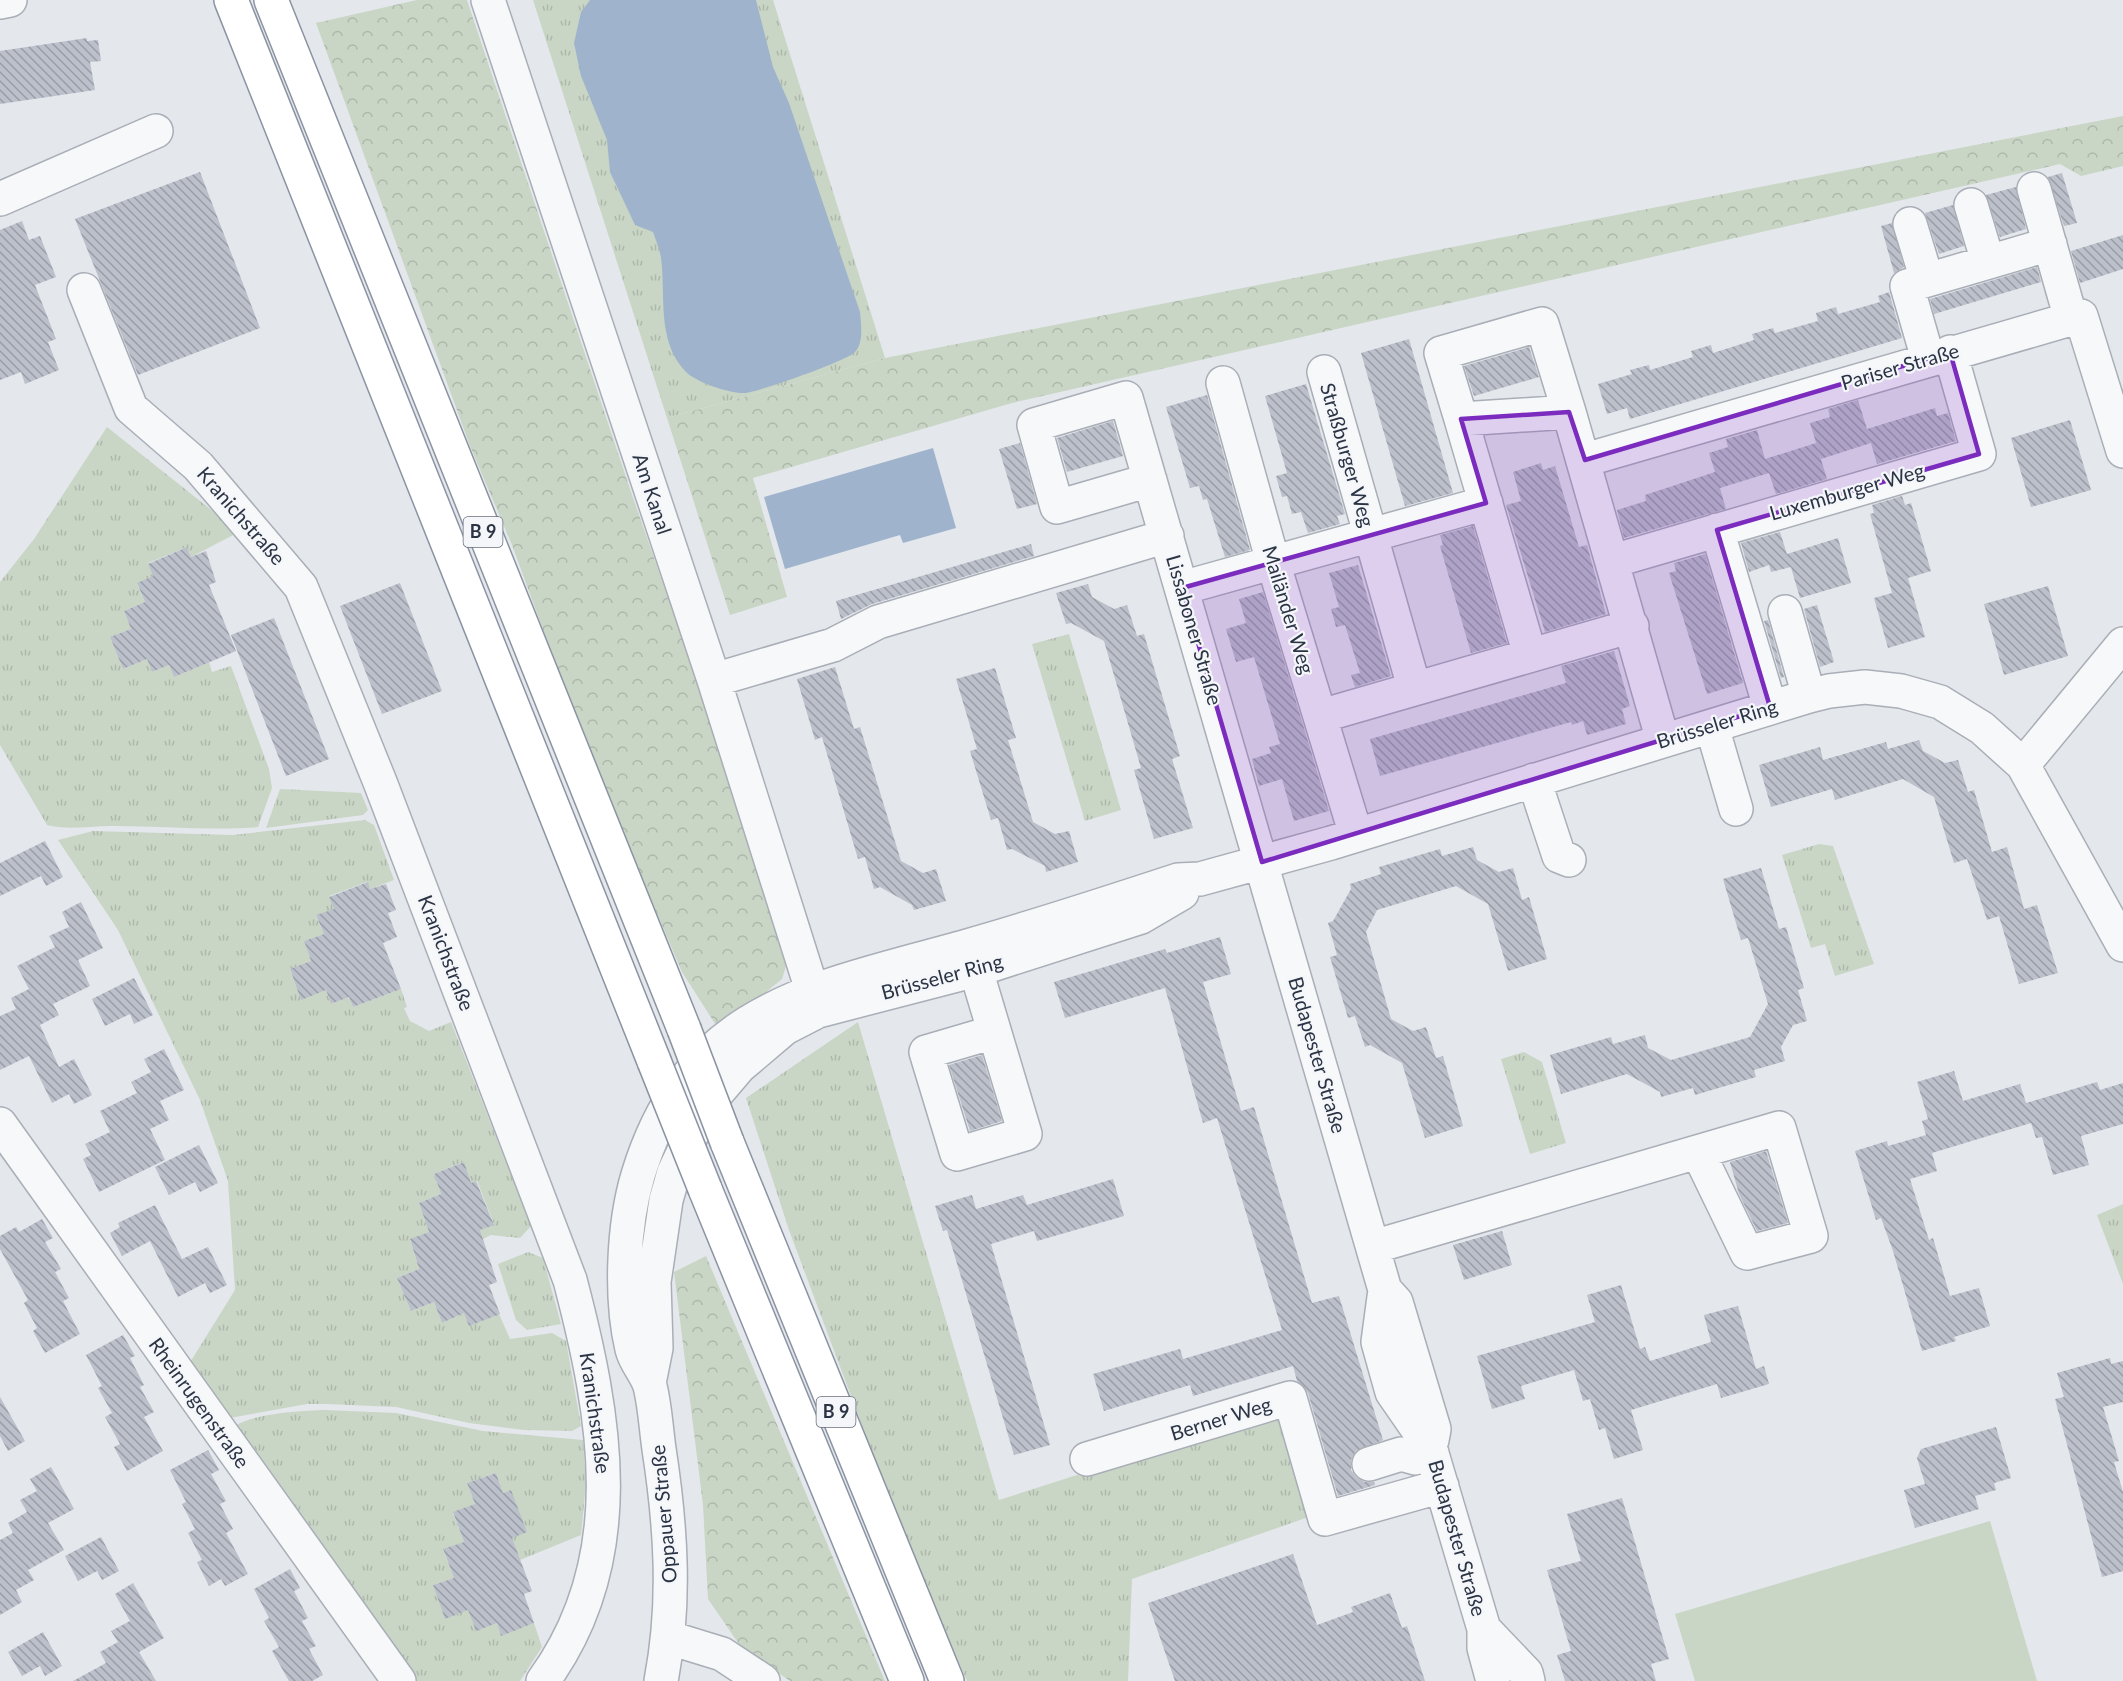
<svg xmlns="http://www.w3.org/2000/svg" width="2123" height="1681" viewBox="0 0 2123 1681" font-family="Lato,sans-serif">
	<style>
		.grass { fill: url(#grass-tufts) }
		.forest { fill: url(#forest-crowns) }
		.pitch { fill: #c9d6c5 }
		.water { fill: #9fb4cc }
		.building { fill: url(#building-back-hatch) }
		.lines { fill: none; stroke-linecap: round; stroke-linejoin: round }
		.minor-casing { stroke: #a9aeb7; stroke-width: 36 }
		.highway-casing { stroke: #8b94a3; stroke-width: 36 }
		.minor { stroke: #f7f8fa; stroke-width: 33 }
		.highway { stroke: #fff; stroke-width: 33 }
		.highway-bridge-casing { stroke: #8b94a3; stroke-width: 36; stroke-linecap: butt }
		.highway-bridge { stroke: #fff; stroke-width: 33 }
		.marked { fill: #7b2cbf; fill-opacity: 0.2; stroke: #7b2cbf; stroke-width: 4.5; stroke-linejoin: round }
		.labels { text-anchor: middle; stroke-width: 4.5; stroke-linejoin: round; paint-order: stroke }
		.shield { fill: #f4f6f9; stroke: #676e7b; stroke-width: 1.5 }
		.shield-label { font-size: 18px; font-weight: bold; fill: #2b3445 }
		.street-label { font-size: 20px; fill: #2b3445; stroke: #f4f6f9 }
	</style>
	<defs>
		<pattern id="grass-tufts" width="24" height="20" patternUnits="userSpaceOnUse" patternTransform="scale(1.5)"><rect width="24" height="20" fill="#c9d6c5"/><path d="M3 7l-1-3M5 7V3M7 7l1-3M15 17l-1-3M17 17v-4M19 17l1-3" fill="none" stroke="#adb8ab"/></pattern>
		<pattern id="forest-crowns" width="20" height="18" patternUnits="userSpaceOnUse" patternTransform="scale(1.5)"><rect width="20" height="18" fill="#c9d6c5"/><path d="M2 6a3 3 0 1 1 6 0M12 15a3 3 0 1 1 6 0" fill="none" stroke="#adb8ab"/></pattern>
		<pattern id="building-back-hatch" width="6" height="6" patternUnits="userSpaceOnUse" patternTransform="scale(1.5)"><rect width="6" height="6" fill="#bbc0ca"/><path d="M-1 5l2 2M0 0l6 6M5-1l2 2" fill="none" stroke="#989da6"/></pattern>
	</defs>
	<rect width="100%" height="100%" fill="#e4e7ec"/>
	<!-- grass -->
	<path class="grass" d="M533,0H773L885,358L667,418Z
		M107,427L239,532L191,557L187,547L148,563L153,576L137,584L145,602L124,611L131,629L110,637L123,669L147,659L152,672L169,665L174,677L209,662L212,672L231,666L269,769L272,788L258,827C211,831 164,826 116,826C94,825 69,831 47,825L0,745V582L34,539Z
		M1069,634L1121,810L1085,821L1032,644Z
		M280,789L361,793L368,810L363,815L266,828Z
		M365,820L374,825L394,880L370,889L367,882L329,896L334,909L316,916L324,934L304,941L311,961L290,970L301,999L326,990L331,1004L349,997L353,1007L401,989L407,1007L404,1008L410,1021L429,1031L451,1022L531,1226L520,1238L491,1235L483,1239L480,1230L494,1224L477,1181L471,1183L463,1162L434,1174L441,1194L419,1203L429,1232L410,1240L419,1269L397,1278L411,1311L434,1302L442,1323L464,1313L499,1314L510,1339L552,1333L566,1341L581,1426L572,1431L524,1430L469,1423L396,1407L327,1404H307L224,1419L189,1364L235,1290L228,1181L200,1100L118,930L58,840L93,831L233,835Z
		M1819,844L1833,846L1874,964L1835,976L1825,944L1811,948L1782,855Z
		M858,1022L999,1500L1286,1408L1317,1514L1132,1579L1128,1681H967L901,1530L789,1230L746,1098Z
		M1524,1052L1542,1062L1566,1143L1530,1154L1501,1059Z
		M2123,1204V1284L2097,1215Z
		M528,1252L543,1258L561,1324L527,1330L516,1320L498,1264Z
		M325,1410L396,1413L483,1431L583,1440L586,1483L581,1535L520,1560L511,1538V1490L503,1493L496,1473L467,1483L475,1504L453,1513L464,1542L443,1550L454,1578L433,1585L445,1618L468,1610L476,1630L497,1623L501,1635L534,1623L542,1647L520,1681H411L233,1427C254,1413 300,1411 325,1410Z"/>
	<!-- forest -->
	<path class="forest" d="M417,0H467L630,489L791,950L782,979L719,1030L682,972L586,747L512,545L470,446L316,23Z
		M2123,116V166L2081,176L2060,164L1012,403L753,478L787,597L730,615L667,418L885,358Z
		M706,1256L885,1681H790L741,1647L708,1599L703,1505L674,1272Z"/>
	<!-- pitch -->
	<path class="pitch" d="M1990,1521L2037,1681H1695L1675,1614Z"/>
	<!-- water -->
	<path class="water" d="M590,0H756L773,67L789,103L860,312C861,324 864,342 855,352C847,361 758,392 745,393C730,394 696,382 686,372C656,341 666,296 661,258C660,250 656,241 653,232L635,225L610,172L607,140L581,76L574,43L581,12Z
		M933,448L956,528L903,543L900,535L785,569L764,497Z"/>
	<!-- building -->
	<path class="building" d="M87,38V41L98,40L101,61L90,62L95,90L0,104V51Z
		M200,172L260,328L138,375L75,219Z
		M2062,173L2077,223L2064,226L2048,177Z
		M2016,187L2026,229L2000,237L1986,195Z
		M1953,205L1964,246L1939,254L1925,213Z
		M22,221L29,240L40,236L56,277L35,285L56,339L48,342L59,370L25,384L21,372L0,380V230Z
		M1892,223L1904,267L1894,273L1881,226Z
		M2123,235V269L2080,283L2071,251Z
		M2037,267L2041,282L1934,314L1930,299Z
		M1889,292L1902,338L1630,419L1627,408L1607,414L1598,384L1632,374L1630,370L1649,365L1650,370L1693,357L1691,351L1711,345L1713,353L1754,340L1752,334L1773,328L1775,333L1818,321L1816,313L1836,307L1838,314L1880,302L1878,296Z
		M1409,339L1453,493L1405,506L1361,353Z
		M1529,347L1539,377L1474,396L1464,366Z
		M1306,384L1345,514L1337,516L1340,524L1308,533L1301,512L1292,514L1287,496L1282,497L1276,476L1287,473L1265,396Z
		M1207,395L1250,550L1225,557L1207,499L1203,500L1199,486L1190,488L1166,407Z
		M1858,400L1867,429L1935,408L1937,416L1948,413L1956,441L1877,464L1871,443L1821,459L1810,423L1830,417L1828,409Z
		M2070,420L2091,490L2031,507L2011,438Z
		M1113,421L1123,456L1067,472L1057,438Z
		M1757,430L1765,459L1816,443L1827,479L1776,494L1769,473L1720,488L1726,509L1624,538L1617,510L1646,501L1645,495L1715,472L1709,453L1728,447L1726,439Z
		M1020,443L1037,504L1017,509L999,449Z
		M1541,463L1543,470L1555,466L1579,547L1587,545L1606,614L1545,632L1506,505L1521,501L1513,472Z
		M1902,496L1905,505L1911,503L1931,571L1908,578L1925,637L1888,648L1874,598L1892,593L1870,514L1874,513L1872,505Z
		M1473,526L1507,643L1471,653L1440,546L1443,545L1440,535Z
		M1780,532L1791,567L1771,572L1769,565L1749,572L1741,543Z
		M1838,538L1851,583L1800,598L1787,554Z
		M1031,544L1034,556L872,604L841,619L836,601Z
		M187,547L191,557L206,551L216,582L209,585L236,651L174,677L169,665L152,672L147,659L123,669L110,637L131,629L124,611L145,602L137,583L153,576L148,564Z
		M1705,554L1743,683L1707,694L1669,573L1676,571L1674,563Z
		M1358,565L1391,676L1355,687L1351,675L1360,673L1345,625L1336,627L1331,609L1339,607L1329,573Z
		M400,583L442,691L382,714L340,606Z
		M1088,584L1092,597L1114,609L1127,605L1137,636L1144,634L1180,756L1172,759L1193,828L1154,839L1134,770L1141,768L1104,641L1071,623L1066,624L1056,593Z
		M2048,586L2068,656L2004,675L1984,604Z
		M1263,592L1329,811L1294,821L1282,779L1259,786L1252,759L1271,753L1269,747L1280,744L1254,657L1236,662L1226,629L1246,623L1239,599Z
		M1817,605L1834,662L1820,667L1804,609Z
		M274,618L329,759L286,776L231,635Z
		M1768,620L1784,677L1781,678L1764,621Z
		M1614,651L1630,706L1622,709L1626,724L1587,735L1583,721L1572,725L1571,722L1380,776L1370,739L1566,683L1561,666Z
		M835,667L854,729L860,727L901,861L923,873L936,869L946,901L914,910L912,905L880,887L874,889L865,857L858,859L822,737L815,740L797,679Z
		M995,668L1016,738L1008,740L1033,822L1055,834L1069,831L1078,862L1046,872L1045,866L1012,849L1007,850L998,818L991,820L970,751L977,749L956,679Z
		M1919,740L1923,751L1945,763L1958,760L1968,792L1974,790L1992,852L2007,847L2024,909L2037,905L2058,973L2019,984L1999,916L1987,920L1967,859L1954,863L1934,797L1903,779L1835,800L1832,789L1771,807L1759,765L1820,747L1823,760L1886,742L1888,749Z
		M45,841L63,877L46,886L41,876L0,896V863Z
		M1473,847L1477,860L1499,872L1513,868L1522,900L1529,897L1547,959L1508,971L1488,904L1456,886L1377,910L1366,932L1391,1019L1413,1031L1426,1027L1436,1058L1443,1056L1463,1126L1425,1138L1402,1063L1370,1045L1365,1047L1355,1016L1348,1018L1330,957L1337,955L1328,923L1333,921L1351,889L1350,884L1381,874L1379,867L1440,849L1442,856Z
		M1761,868L1779,929L1786,927L1804,988L1798,990L1807,1021L1793,1025L1781,1047L1785,1061L1754,1070L1756,1077L1695,1095L1693,1088L1661,1097L1660,1092L1627,1074L1561,1094L1550,1055L1611,1037L1613,1044L1645,1035L1648,1048L1671,1060L1750,1037L1768,1004L1748,938L1741,940L1723,879Z
		M368,882L370,889L386,884L396,910L388,913L397,937L383,943L401,989L353,1007L349,997L331,1004L326,990L301,1000L290,969L311,961L304,941L324,934L316,915L334,909L329,897Z
		M81,902L103,948L78,960L90,986L53,1004L59,1015L40,1025L59,1067L74,1059L92,1095L74,1104L69,1094L52,1103L29,1056L0,1070V1016L16,1009L11,998L29,989L17,966L55,947L49,936L69,927L62,912Z
		M1220,937L1231,974L1203,982L1241,1111L1254,1107L1312,1303L1339,1296L1383,1440L1356,1451L1351,1460V1470L1356,1477L1364,1482H1374L1375,1485L1338,1496L1308,1393L1297,1381L1293,1366L1193,1396L1190,1385L1104,1411L1093,1374L1180,1349L1183,1359L1282,1330L1217,1118L1203,1123L1165,988L1065,1018L1054,982L1165,949L1167,953Z
		M134,978L153,1015L134,1024L130,1014L105,1026L92,999Z
		M164,1049L184,1090L160,1101L169,1120L150,1129L165,1160L99,1192L83,1159L91,1155L85,1144L110,1132L100,1111L137,1093L131,1082L151,1072L144,1059Z
		M982,1055L1002,1121L970,1131L949,1065Z
		M1954,1071L1963,1101L2020,1084L2026,1103L2097,1082L2100,1090L2123,1083V1124L2081,1136L2089,1165L2053,1175L2042,1137L2036,1138L2031,1123L1932,1153L1937,1171L1910,1179L1929,1240L1933,1238L1950,1296L1979,1288L1990,1326L1954,1337L1956,1341L1922,1351L1893,1251L1881,1218L1876,1220L1855,1151L1887,1141L1888,1146L1926,1135L1922,1121L1928,1119L1917,1082Z
		M199,1145L218,1183L200,1192L195,1182L169,1195L155,1167Z
		M1766,1151L1788,1223L1757,1231L1739,1194L1730,1162Z
		M464,1162L471,1183L476,1181L494,1225L480,1230L497,1282L489,1285L500,1314L469,1326L464,1313L442,1323L434,1302L411,1311L397,1278L419,1269L410,1239L429,1232L419,1203L441,1194L434,1174Z
		M1113,1179L1124,1216L1037,1241L1034,1231L991,1244L1050,1445L1014,1455L947,1230L943,1231L935,1206L972,1195L976,1209L1023,1195L1027,1205Z
		M155,1205L182,1259L208,1247L227,1285L210,1293L205,1283L178,1297L150,1241L122,1256L110,1233L120,1227L118,1223Z
		M42,1219L53,1238L45,1242L61,1269L55,1272L69,1298L63,1301L80,1334L45,1353L33,1331L37,1328L24,1303L28,1300L0,1249V1236L16,1227L19,1232Z
		M1502,1231L1512,1265L1464,1280L1453,1245Z
		M1621,1285L1640,1349L1645,1347L1650,1361L1711,1342L1704,1315L1738,1306L1756,1369L1764,1366L1769,1384L1721,1398L1717,1384L1631,1410L1643,1450L1614,1459L1605,1428L1599,1430L1590,1399L1583,1401L1574,1370L1521,1386L1525,1399L1492,1409L1477,1356L1595,1322L1587,1295Z
		M123,1335L135,1356L130,1358L144,1385L140,1387L154,1412L144,1417L163,1451L127,1471L114,1447L120,1444L105,1417L112,1413L98,1388L102,1386L86,1355Z
		M2110,1358L2111,1364L2123,1361V1402L2103,1407L2119,1461L2114,1462L2123,1492V1571L2102,1577L2055,1399L2064,1397L2057,1373Z
		M0,1397L25,1441L8,1451L0,1436Z
		M1996,1427L2011,1478L1994,1483L1996,1490L1975,1496L1979,1509L1915,1528L1904,1490L1925,1484L1917,1458L1921,1449Z
		M208,1450L219,1470L211,1474L226,1501L220,1504L233,1529L226,1533L248,1574L225,1586L221,1579L209,1586L197,1562L202,1560L188,1533L195,1529L182,1504L186,1502L170,1470Z
		M51,1467L74,1509L48,1523L64,1550L28,1570L34,1580L16,1590L22,1602L0,1615V1540L13,1533L8,1523L27,1512L20,1500L37,1491L30,1479Z
		M496,1473L503,1493L511,1490L527,1532L512,1538L532,1591L524,1594L534,1623L501,1636L497,1623L476,1631L468,1610L445,1619L433,1585L454,1578L443,1549L464,1542L453,1512L475,1504L467,1483Z
		M1622,1498L1669,1659L1651,1664L1656,1681H1565L1557,1655L1571,1651L1547,1570L1581,1561L1567,1514Z
		M101,1537L119,1571L102,1580L97,1571L78,1581L65,1556Z
		M1293,1554L1317,1625L1353,1612L1351,1607L1390,1593L1402,1628L1407,1626L1425,1681H1175L1148,1603Z
		M290,1569L300,1588L294,1591L308,1618L302,1621L316,1646L309,1649L323,1675L312,1681H289L272,1651L279,1647L264,1621L269,1618L254,1589Z
		M133,1583L164,1638L139,1652L156,1681H73L106,1663L100,1652L118,1642L111,1631L130,1621L115,1594Z
		M43,1632L62,1666L45,1676L40,1666L22,1676L8,1652Z"/>
	<g class="lines">
		<defs>
			<path id="minor" d="M488,0L714,680L818,1009
				M0,2L10,0
				M2034,189L2071,319
				M0,199L156,131
				M1971,205L1988,262
				M1910,224L1927,280
				M84,290L131,408L198,466L301,587L380,782L570,1280C606,1417 632,1559 543,1681
				M1542,324L1569,412L1461,419L1441,353Z
				M1928,359L1907,286L2050,244
				M1324,372L1414,687
				M1223,383L1273,562L1356,835
				M1569,412L1663,741
				M1461,419L1530,655
				M1585,460L2081,316L2123,451
				M1150,480L1057,507L1034,425L1126,398L1385,1290L1378,1342L1392,1392L1430,1447L1484,1629V1648L1493,1681
				M1717,530L1770,707
				M1613,561L1979,454L1950,352
				M1182,588L1486,503
				M1785,612L1809,696
				M714,680L833,645L878,622L1167,536
				M1321,716L1632,626
				M1712,727L1736,809
				M2023,765L2123,644
				M1534,780L1559,856L1569,860
				M970,950L1025,1134L957,1154L926,1052L994,1032
				M0,1124L399,1681
				M1373,1247L1779,1128L1811,1236L1747,1253L1698,1152
				M1385,1290L1396,1302L1434,1429L1432,1440
				M649,1383L656,1348L654,1282L666,1200L674,1172L705,1107L739,1067L785,1028L818,1011L976,970L1141,917L1182,893
				M1087,1459L1290,1398L1325,1519L1442,1486
				M1369,1464L1401,1454L1415,1458L1432,1453
				M1484,1629L1526,1673L1528,1681
				M670,1638L722,1654L763,1681
				M661,1681C676,1603 671,1527 659,1449C656,1428 655,1406 650,1386C646,1373 635,1362 632,1349C620,1298 623,1225 638,1175C690,1004 816,989 967,946C1038,926 1108,903 1178,880L1200,879L1331,843L1809,696L1829,691L1865,687L1901,691L1940,702L1982,728L2023,765L2123,945"/>
			<path id="highway" d="M231,0L654,1061
				M271,0L684,1029
				M727,1142L947,1681
				M705,1189L907,1681"/>
		</defs>
		<!-- minor casing -->
		<use href="#minor" class="minor-casing"/>
		<!-- highway casing -->
		<use href="#highway" class="highway-casing"/>
		<!-- minor -->
		<use href="#minor" class="minor"/>
		<!-- highway -->
		<use href="#highway" class="highway"/>
		<defs>
			<path id="highway-bridge" d="M684,1029L727,1142
				M654,1061L705,1189"/>
		</defs>
		<!-- highway-bridge casing -->
		<use href="#highway-bridge" class="highway-bridge-casing"/>
		<!-- highway-bridge -->
		<use href="#highway-bridge" class="highway-bridge"/>
	</g>
	<!-- marked area -->
	<path class="marked" d="M1950,352L1979,454L1717,530L1770,707L1262,862L1182,588L1486,503L1461,419L1569,412L1585,460Z"/>
	<g class="labels">
		<!-- shield labels -->
		<g class="shield">
			<rect x="463.5" y="517" width="39" height="30" rx="4.5"/>
			<rect x="816.5" y="1397" width="39" height="30" rx="4.5"/>
		</g>
		<g class="shield-label">
			<text x="483" y="538">B 9</text>
			<text x="836" y="1418">B 9</text>
		</g>
		<!-- street labels -->
		<g class="street-label">
			<text transform="translate(1900 367) rotate(-16)" y="7">Pariser Straße</text>
			<text transform="translate(1347 455) rotate(74)" y="7">Straßburger Weg</text>
			<text transform="translate(1847 492) rotate(-16)" y="7">Luxemburger Weg</text>
			<text transform="translate(652 494) rotate(72)" y="7">Am Kanal</text>
			<text transform="translate(241 516) rotate(49)" y="7">Kranichstraße</text>
			<text transform="translate(1288 610) rotate(73)" y="7">Mailänder Weg</text>
			<text transform="translate(1194 630) rotate(74)" y="7">Lissaboner Straße</text>
			<text transform="translate(1717 724) rotate(-17)" y="7">Brüsseler Ring</text>
			<text transform="translate(446 953) rotate(69)" y="7">Kranichstraße</text>
			<text transform="translate(942 977) rotate(-15)" y="7">Brüsseler Ring</text>
			<text transform="translate(1317 1055) rotate(74)" y="7">Budapester Straße</text>
			<text transform="translate(199 1403) rotate(54)" y="7">Rheinrugenstraße</text>
			<text transform="translate(595 1413) rotate(82)" y="7">Kranichstraße</text>
			<text transform="translate(1221 1419) rotate(-17)" y="7">Berner Weg</text>
			<text transform="translate(664 1514) rotate(-95)" y="7">Oppauer Straße</text>
			<text transform="translate(1457 1538) rotate(74)" y="7">Budapester Straße</text>
		</g>
	</g>
</svg>
